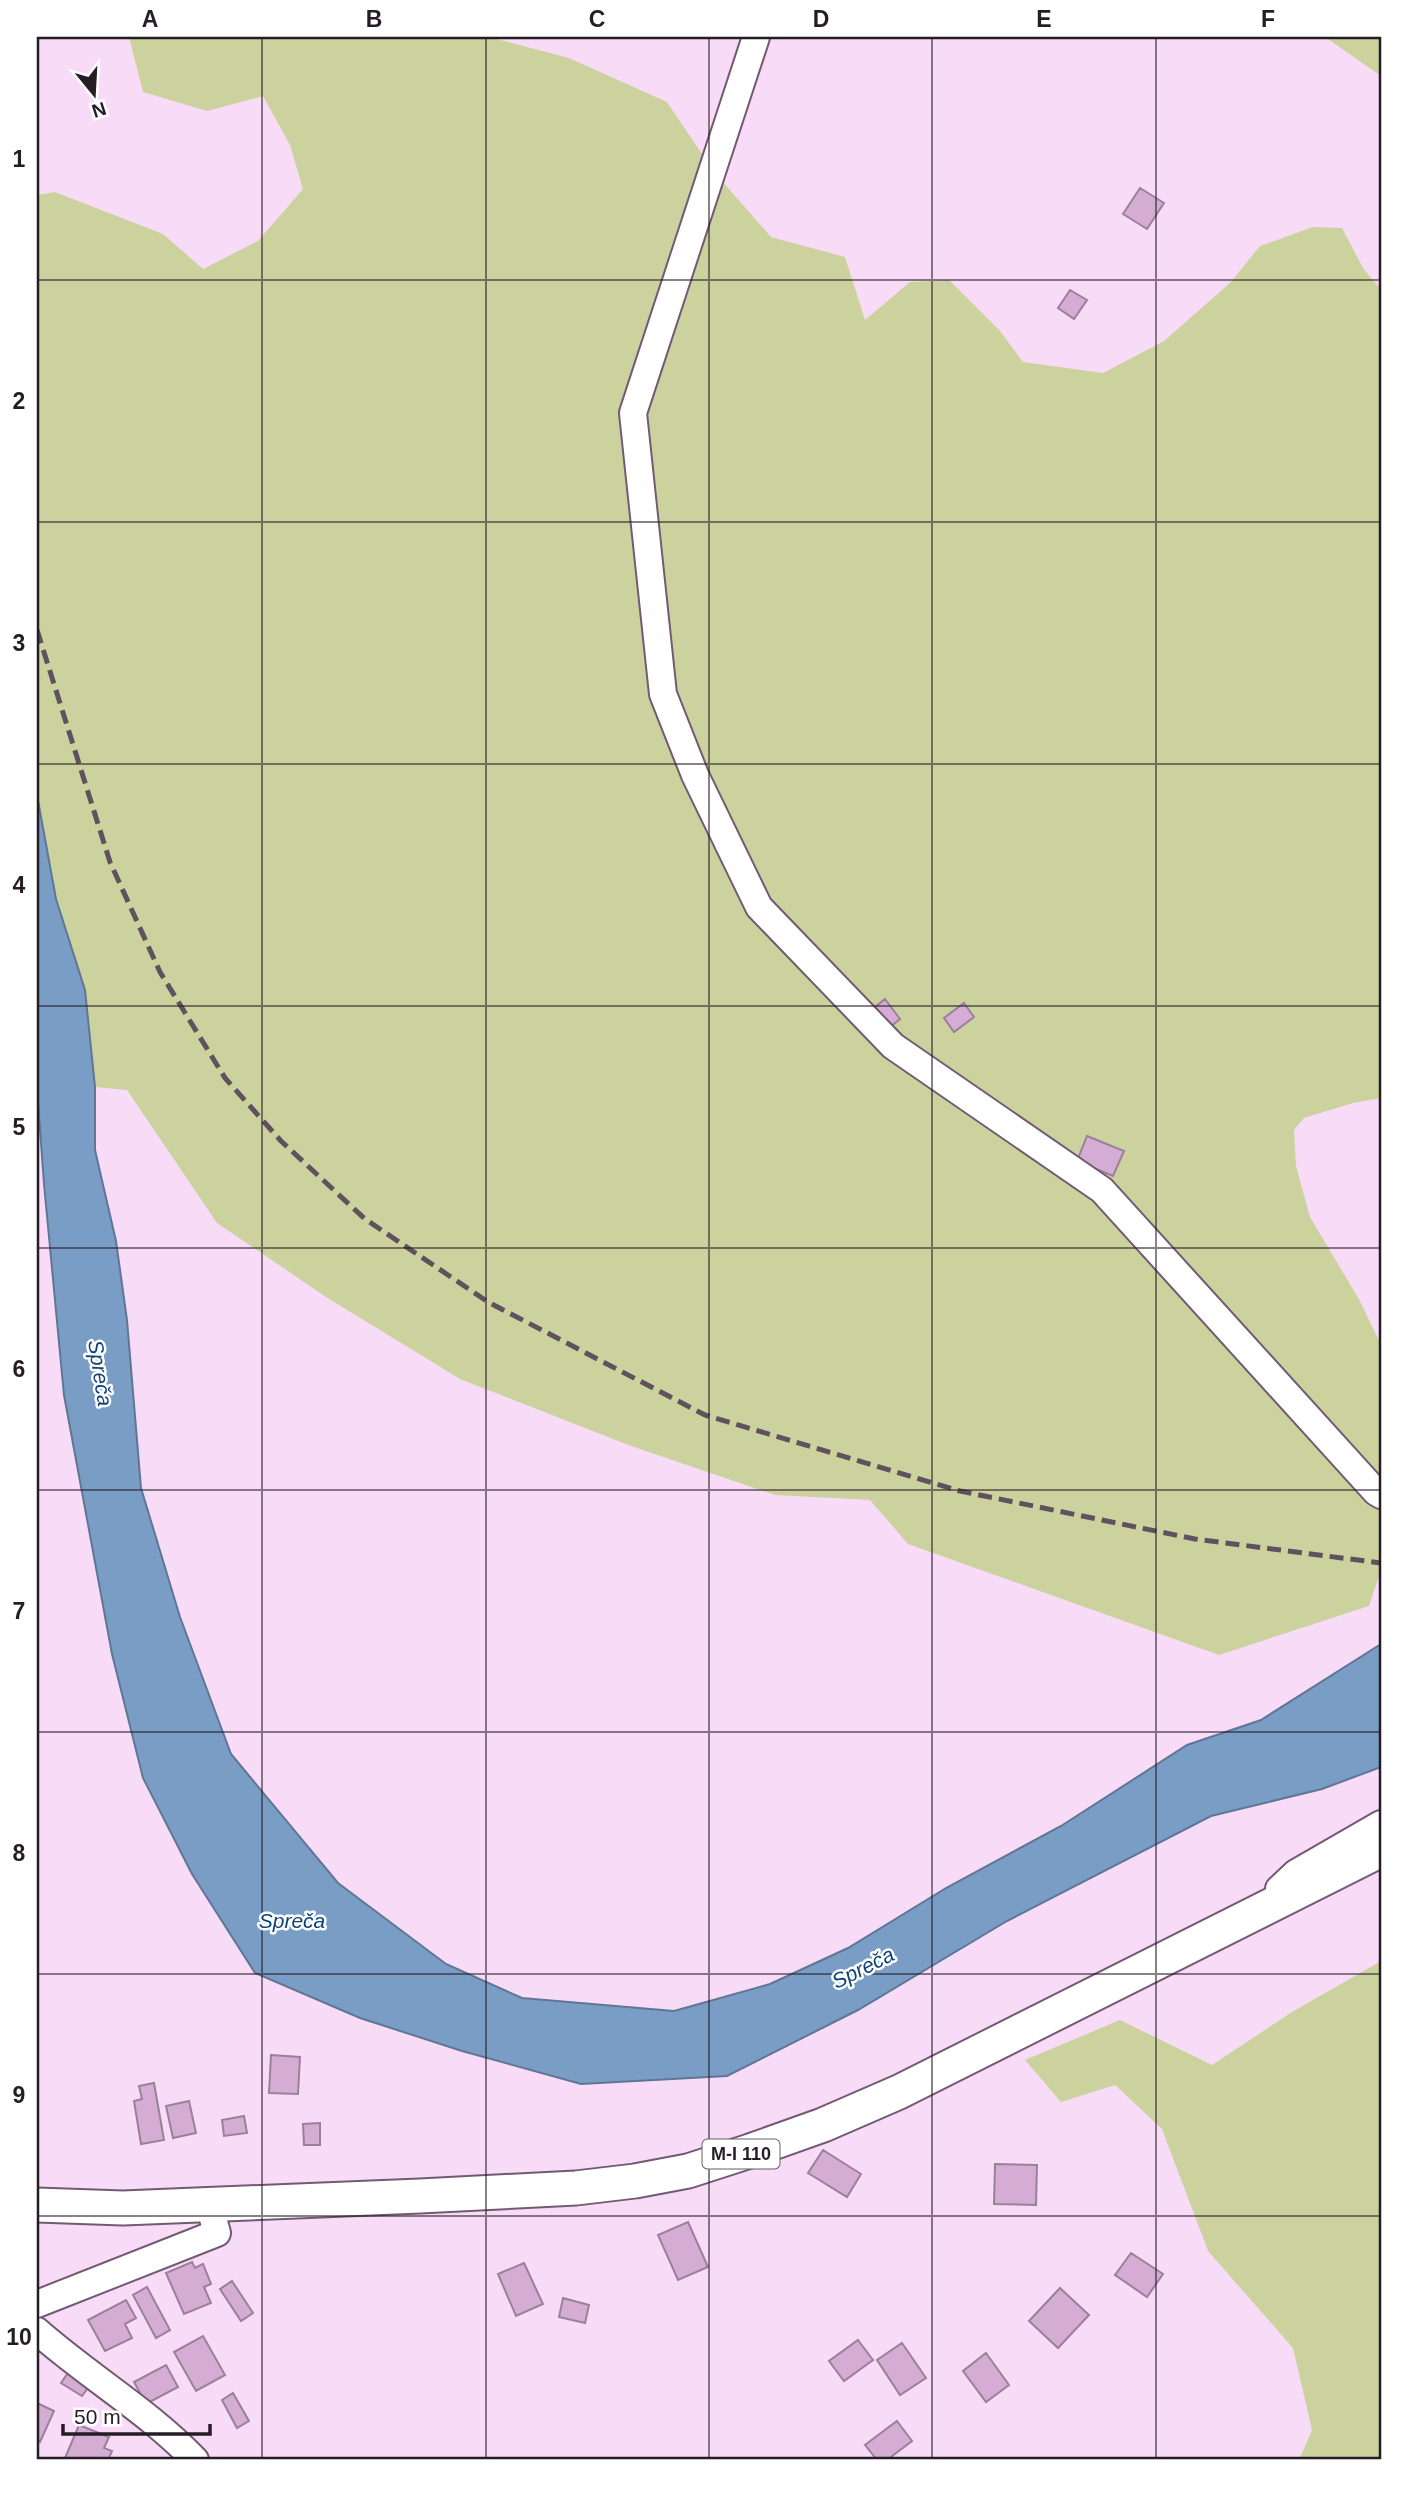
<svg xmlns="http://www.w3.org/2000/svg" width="1418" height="2497" viewBox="0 0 1418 2497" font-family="Helvetica,sans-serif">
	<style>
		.green { fill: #ccd29d }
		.water { fill: #799dc5; stroke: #607695; stroke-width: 2 }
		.building { fill: #d4acd4; stroke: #9a8099; stroke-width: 2 }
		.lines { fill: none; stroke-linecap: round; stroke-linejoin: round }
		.minor-casing { stroke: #725a72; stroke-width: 30 }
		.major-casing { stroke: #725a72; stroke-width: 37 }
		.minor { stroke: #fff; stroke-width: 26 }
		.major { stroke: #fff; stroke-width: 33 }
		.rail { stroke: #60515f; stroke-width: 5; stroke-dasharray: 14 7; stroke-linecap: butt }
		.grid { fill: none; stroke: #261c26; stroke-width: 2; stroke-opacity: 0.55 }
		.labels { text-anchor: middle; stroke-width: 5; stroke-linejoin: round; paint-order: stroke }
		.shield { fill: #fff; stroke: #676067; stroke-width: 2 }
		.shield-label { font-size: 18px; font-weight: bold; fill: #261c26 }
		.water-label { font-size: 21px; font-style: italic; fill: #0d4275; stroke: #fff }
		.neatline { fill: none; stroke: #261c26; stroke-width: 2.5 }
		.grid-label { font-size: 23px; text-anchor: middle; font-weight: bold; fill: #261c26 }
	</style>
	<rect width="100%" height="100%" fill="#f8dcf7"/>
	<!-- green -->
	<path class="green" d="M129,37H489L569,58L667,102L714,172L771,237L845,257L865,320L910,282L949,280L1000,331L1023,362L1103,373L1164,341L1230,283L1260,246L1313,227L1342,228L1363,268L1381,290V1098L1353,1103L1304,1118L1294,1130L1296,1166L1310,1217L1360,1301L1381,1345V1570L1369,1606L1219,1655L908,1544L870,1500L775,1495L631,1446L460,1379L326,1297L217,1223L127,1090L95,1087L85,990L56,899L37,795V195L55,192L163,234L203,269L258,241L303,189L290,145L263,96L207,111L143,92Z
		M1325,37H1381V76Z
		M1381,1961V2460H1299L1312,2430L1293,2348L1208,2251L1162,2129L1115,2085L1061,2102L1025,2060L1120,2020L1212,2065L1292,2012Z"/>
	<!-- water -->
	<path class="water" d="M37,795L56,899L85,990L95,1087V1150L116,1241L127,1320L141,1488L180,1617L231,1754L338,1883L446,1964L522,1998L674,2011L770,1984L848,1948L946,1888L1061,1826L1187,1745L1261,1720L1381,1644V1767L1322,1789L1211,1816L1007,1921L858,2010L727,2076L581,2084L462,2051L360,2018L255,1973L192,1874L143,1778L112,1654L64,1395L44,1184L37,1088Z"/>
	<!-- building -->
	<path class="building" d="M1140,188L1164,203L1147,229L1123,214Z
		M1070,290L1087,300L1074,319L1058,308Z
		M885,999L900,1019L885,1031L869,1012Z
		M964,1003L974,1017L954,1032L944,1018Z
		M1087,1136L1124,1151L1113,1176L1077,1161Z
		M271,2055L300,2057L298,2094L269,2093Z
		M154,2083L164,2140L141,2144L134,2101L142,2099L139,2086Z
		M189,2101L196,2133L173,2138L166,2106Z
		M244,2116L247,2133L224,2136L222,2120Z
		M320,2123V2145H304L303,2124Z
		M823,2150L861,2174L847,2197L808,2173Z
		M995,2164L1037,2165L1036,2205L994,2204Z
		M688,2222L708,2267L678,2280L658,2235Z
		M1131,2253L1163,2274L1147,2297L1115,2275Z
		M192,2262L195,2268L203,2264L211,2284L204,2287L211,2303L184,2314L166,2273Z
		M524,2263L543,2304L516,2316L498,2274Z
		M232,2281L253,2313L241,2321L220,2289Z
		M147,2287L170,2330L156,2338L133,2295Z
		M1060,2288L1089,2315L1058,2348L1029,2321Z
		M563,2298L589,2305L585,2323L559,2317Z
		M126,2300L136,2318L125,2324L132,2338L105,2351L88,2320Z
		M203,2336L225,2375L196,2391L174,2352Z
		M858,2340L873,2360L844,2381L829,2361Z
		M902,2343L926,2378L900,2395L877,2360Z
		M986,2353L1009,2385L986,2402L963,2371Z
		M166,2365L178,2387L146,2404L134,2382Z
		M70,2370L91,2384L82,2396L61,2383Z
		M233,2393L249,2421L237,2428L222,2400Z
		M37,2403L54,2411L40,2442L37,2440Z
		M897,2421L912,2441L887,2460H877L865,2445Z
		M79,2425L109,2437L104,2448L112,2451L108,2460H70L65,2458Z"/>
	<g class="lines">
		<defs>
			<path id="minor" d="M756,37L633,413L663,694L695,775L759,907L893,1046L1102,1190L1376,1492L1381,1495
				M1279,1902V1889L1296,1873L1381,1824
				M37,2304L217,2233L209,2204
				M37,2331C88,2376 148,2411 195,2460"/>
			<path id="major" d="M37,2205L123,2208L420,2196L576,2188L635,2181L688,2171L750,2151L823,2125L899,2092L1381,1850"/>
		</defs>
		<!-- minor casing -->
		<use href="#minor" class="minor-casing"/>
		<!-- major casing -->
		<use href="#major" class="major-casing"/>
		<!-- minor -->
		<use href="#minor" class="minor"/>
		<!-- major -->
		<use href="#major" class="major"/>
		<!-- rail -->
		<path class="rail" d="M37,630L110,862L160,972L225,1078L281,1141L365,1219L488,1302L705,1415L960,1491L1195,1539L1381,1563"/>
	</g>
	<!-- grid -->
	<path class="grid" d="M262,37V2460M486,37V2460M709,37V2460M932,37V2460M1156,37V2460M37,280H1381M37,522H1381M37,764H1381M37,1006H1381M37,1248H1381M37,1490H1381M37,1732H1381M37,1974H1381M37,2216H1381"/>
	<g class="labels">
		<!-- shield labels -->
		<rect class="shield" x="702.5" y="2139.5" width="77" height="29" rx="5"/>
		<g class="shield-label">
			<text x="741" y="2160">M-I 110</text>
		</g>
		<!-- water labels -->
		<g class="water-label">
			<text transform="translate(100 1373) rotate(81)" y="7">Spreča</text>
			<text x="292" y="1928">Spreča</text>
			<text transform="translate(863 1968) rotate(-27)" y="7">Spreča</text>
		</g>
	</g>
	<!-- border -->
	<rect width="1418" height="2497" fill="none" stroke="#ffffff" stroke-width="77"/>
	<!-- north arrow -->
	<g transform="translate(94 94) rotate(162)" stroke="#ffffff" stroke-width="5" paint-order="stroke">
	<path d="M0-5L12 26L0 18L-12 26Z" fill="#261c26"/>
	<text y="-10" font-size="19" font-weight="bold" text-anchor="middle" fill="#261c26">N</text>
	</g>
	<!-- scale -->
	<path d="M63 2424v10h147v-10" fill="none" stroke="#261c26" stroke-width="3.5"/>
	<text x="74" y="2424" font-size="21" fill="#261c26" stroke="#ffffff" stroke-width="5" paint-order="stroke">50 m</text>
	<rect x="38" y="38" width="1342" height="2420" class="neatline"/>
	<g class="grid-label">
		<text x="150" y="27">A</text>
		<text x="374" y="27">B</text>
		<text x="597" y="27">C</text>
		<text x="821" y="27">D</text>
		<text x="1044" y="27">E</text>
		<text x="1268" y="27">F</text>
		<text x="19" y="167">1</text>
		<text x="19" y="409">2</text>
		<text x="19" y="651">3</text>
		<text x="19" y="893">4</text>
		<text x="19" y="1135">5</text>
		<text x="19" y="1377">6</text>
		<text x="19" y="1619">7</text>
		<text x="19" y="1861">8</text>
		<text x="19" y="2103">9</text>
		<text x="19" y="2345">10</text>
	</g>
</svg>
